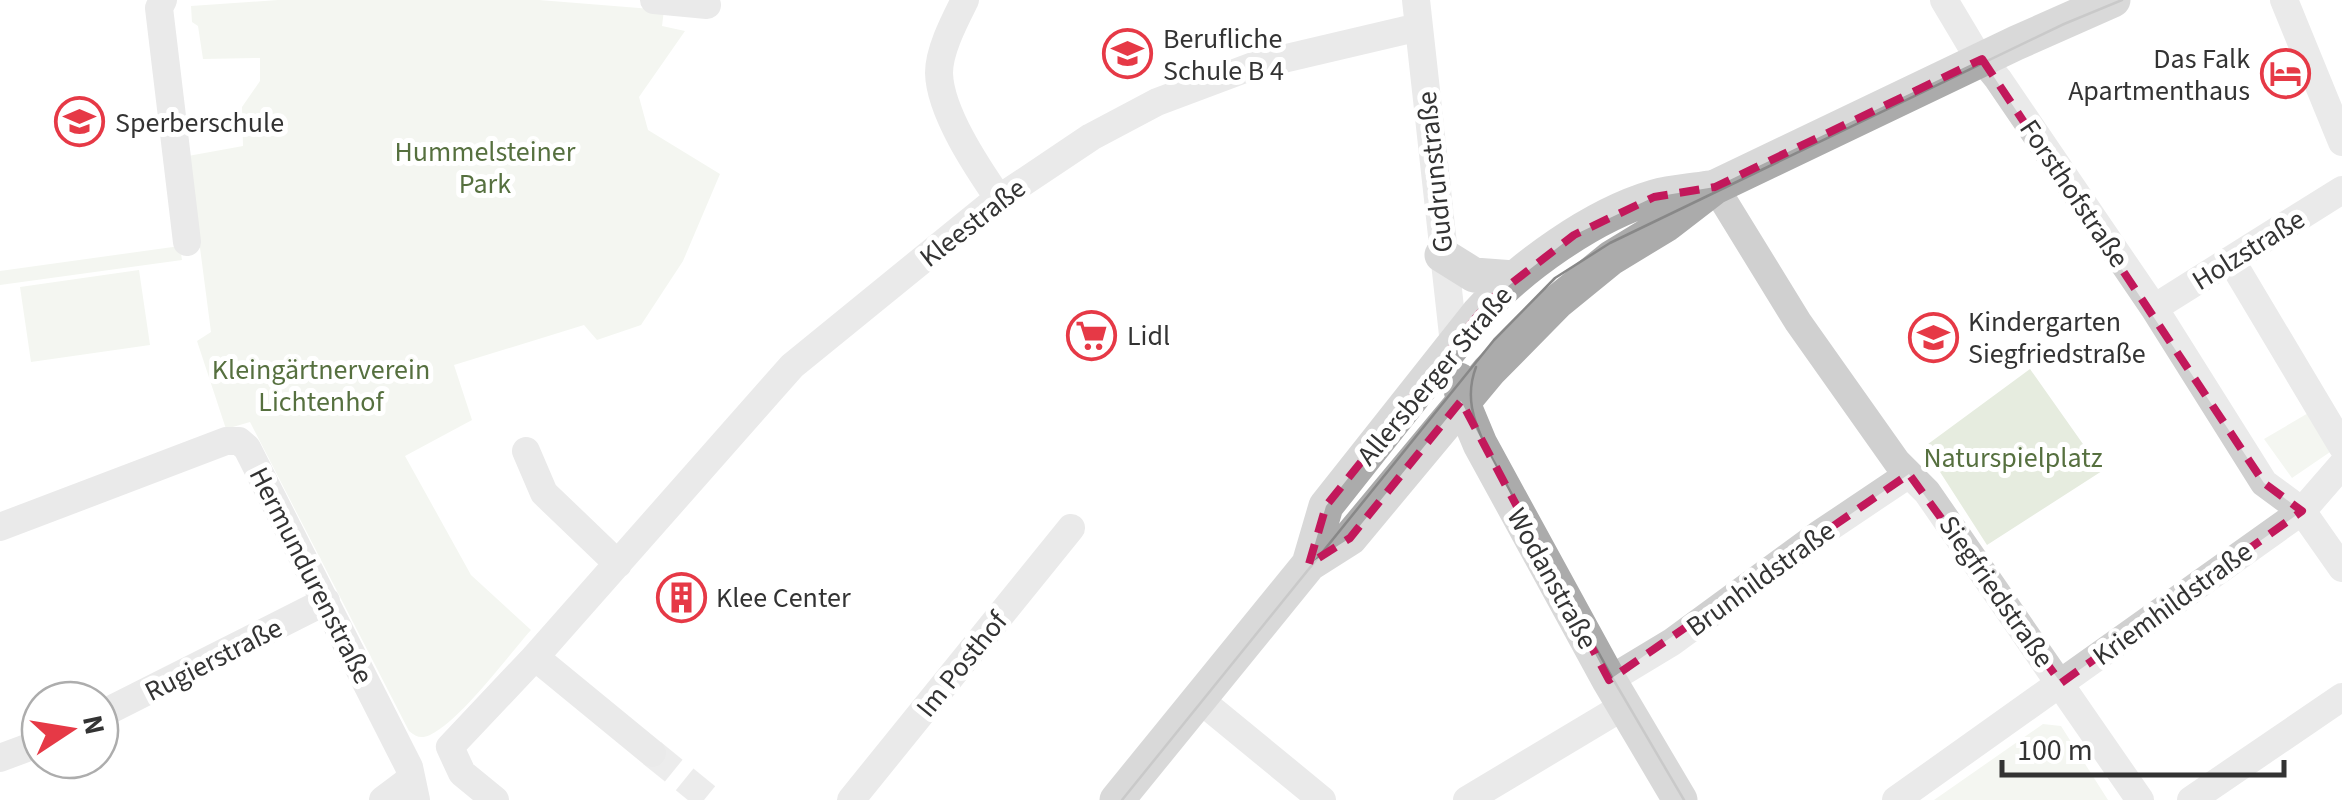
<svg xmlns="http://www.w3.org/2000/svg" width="2342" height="800" viewBox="0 0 2342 800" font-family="'Source Sans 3',sans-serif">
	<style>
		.green { fill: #e6ecdf }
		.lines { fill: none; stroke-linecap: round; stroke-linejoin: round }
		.minor-tunnel { stroke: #d6d6d6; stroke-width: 28; stroke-dasharray: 28 14; stroke-linecap: butt }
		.minor { stroke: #d0d0d0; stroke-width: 28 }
		.major { stroke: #ababab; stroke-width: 35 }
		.tram { stroke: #888; stroke-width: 2.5 }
		.marked { fill: none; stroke: #c2185b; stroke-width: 8; stroke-dasharray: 20 12; stroke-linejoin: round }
		.labels { text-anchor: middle; stroke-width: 10; stroke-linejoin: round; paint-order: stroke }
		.poi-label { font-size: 28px; fill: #333; stroke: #fff; text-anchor: start }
		.park-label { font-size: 28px; fill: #56703f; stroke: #fff }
		.street-label { font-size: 28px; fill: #333; stroke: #fff }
	</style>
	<rect width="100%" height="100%" fill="#fff"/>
	<!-- green -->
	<path class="green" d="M278,0H539L664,10L662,26L685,31L639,97L648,130L720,174L683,261L641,325L597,340L584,325L454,365L472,420L405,456L471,575L531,630C507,657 461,720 430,735C421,739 416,737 409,731L250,422L226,429L197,341L211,332L188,156L243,146L242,107L260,81V58L203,59L198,26L192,22L191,6Z
		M180,246L182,260L0,285V271Z
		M139,270L150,345L31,362L20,287Z
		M2030,369L2102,471L1987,545L1924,447Z
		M2310,412L2333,450L2292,478L2264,439Z
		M2043,724L2061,726L2108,800H1934Z"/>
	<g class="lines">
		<!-- minor-tunnel -->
		<path class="minor-tunnel" d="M652,753L710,800"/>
		<!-- minor -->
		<path class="minor" d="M163,0L159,8L187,242
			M654,0L707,5
			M965,0C955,20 939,50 939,73C940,112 977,167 999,199
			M1416,0L1454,344
			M1944,0L1972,47L1998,79L2154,308L2264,483L2302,511L2342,568
			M2284,0L2342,142
			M1715,187L1798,322L1897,462L1927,492L2140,800
			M2231,260L2342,446
			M2154,308L2342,190
			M526,451L544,493L618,564
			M0,527L226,441H239L247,448L409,767L416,800
			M535,657L652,753
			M1609,680L1672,642L1818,535L1909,474
			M1199,699L1322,800
			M100,715L326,601
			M0,758L40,743
			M383,800L411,779
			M495,800L462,773L450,747L535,657L792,366L991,204L1091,137L1157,102L1253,66L1419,27
			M851,800L1071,528
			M1467,800L1624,706
			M1896,800L2302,511L2342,465
			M2191,800L2342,697"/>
		<!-- major -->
		<path class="major" d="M1442,255L1474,275L1514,278
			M1459,380L1465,408L1480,444L1609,680L1680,800
			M1309,564L1326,506L1478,314C1520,267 1593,215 1654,197C1672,192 1692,191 1709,188
			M1117,800L1309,564L1350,538L1489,371L1557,302L1611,258L1667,224L1715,187L2016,43L2113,0"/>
		<!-- tram -->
		<path class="tram" d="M1476,367C1465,396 1473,420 1486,447L1613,679L1684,800
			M1122,800L1494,340L1555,278L1610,243L2064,24L2122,0"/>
	</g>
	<!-- marked area -->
	<path d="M0 0H2342V800H0ZM1982,59L2264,483L2302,511L2061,683L1909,474L1609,680L1461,401L1350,538L1309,564L1326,506L1490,300L1574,235L1654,197L1715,187Z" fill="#fff" fill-opacity=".55" fill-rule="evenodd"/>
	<path class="marked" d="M1982,59L2264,483L2302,511L2061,683L1909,474L1609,680L1461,401L1350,538L1309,564L1326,506L1490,300L1574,235L1654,197L1715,187Z"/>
	<!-- icons -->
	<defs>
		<symbol id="school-ring" viewBox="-11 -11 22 22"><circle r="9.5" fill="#fff" stroke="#e63946" stroke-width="1.5"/><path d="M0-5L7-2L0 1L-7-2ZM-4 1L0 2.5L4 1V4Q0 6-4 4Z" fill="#e63946"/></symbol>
		<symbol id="hotel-ring" viewBox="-11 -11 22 22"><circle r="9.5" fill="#fff" stroke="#e63946" stroke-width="1.5"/><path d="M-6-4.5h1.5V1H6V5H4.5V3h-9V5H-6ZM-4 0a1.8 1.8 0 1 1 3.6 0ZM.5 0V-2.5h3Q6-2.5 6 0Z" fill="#e63946"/></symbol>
		<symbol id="supermarket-ring" viewBox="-11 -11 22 22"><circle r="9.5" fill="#fff" stroke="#e63946" stroke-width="1.5"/><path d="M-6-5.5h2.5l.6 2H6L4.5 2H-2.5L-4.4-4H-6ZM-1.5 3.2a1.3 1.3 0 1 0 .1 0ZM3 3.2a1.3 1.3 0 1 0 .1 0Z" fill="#e63946"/></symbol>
		<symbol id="building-ring" viewBox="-11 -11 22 22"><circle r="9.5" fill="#fff" stroke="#e63946" stroke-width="1.5"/><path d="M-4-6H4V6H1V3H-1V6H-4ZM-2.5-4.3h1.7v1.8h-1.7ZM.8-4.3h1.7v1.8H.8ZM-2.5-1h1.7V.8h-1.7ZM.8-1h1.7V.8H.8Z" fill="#e63946"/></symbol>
	</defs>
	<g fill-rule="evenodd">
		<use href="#school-ring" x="1100" y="26" width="55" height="55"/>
		<use href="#hotel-ring" x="2258" y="46" width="55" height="55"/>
		<use href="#school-ring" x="52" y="94" width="55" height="55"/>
		<use href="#supermarket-ring" x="1064" y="308" width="55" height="55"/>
		<use href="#school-ring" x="1906" y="310" width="55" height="55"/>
		<use href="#building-ring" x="654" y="570" width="55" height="55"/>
	</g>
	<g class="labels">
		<!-- poi labels -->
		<g class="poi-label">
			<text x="1163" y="48">Berufliche<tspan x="1163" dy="32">Schule B 4</tspan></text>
			<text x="2250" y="68" text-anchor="end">Das Falk<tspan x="2250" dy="32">Apartmenthaus</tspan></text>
			<text x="115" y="132">Sperberschule</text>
			<text x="1968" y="331">Kindergarten<tspan x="1968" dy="32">Siegfriedstraße</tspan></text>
			<text x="1127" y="345">Lidl</text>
			<text x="716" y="607">Klee Center</text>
		</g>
		<!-- park labels -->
		<g class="park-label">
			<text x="485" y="161">Hummelsteiner<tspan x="485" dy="32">Park</tspan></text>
			<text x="321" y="379">Kleingärtnerverein<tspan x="321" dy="32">Lichtenhof</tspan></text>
			<text x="2013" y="467">Naturspielplatz</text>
		</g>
		<!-- street labels -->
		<g class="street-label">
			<text transform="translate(1434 172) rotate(-96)" y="10">Gudrunstraße</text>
			<text transform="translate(2075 193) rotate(56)" y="10">Forsthofstraße</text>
			<text transform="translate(972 222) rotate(-38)" y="10">Kleestraße</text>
			<text transform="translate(2248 249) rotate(-32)" y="10">Holzstraße</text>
			<text transform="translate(1434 375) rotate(-50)" y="10">Allersberger Straße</text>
			<text transform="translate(312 575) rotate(63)" y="10">Hermundurenstraße</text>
			<text transform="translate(1553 578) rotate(61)" y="10">Wodanstraße</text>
			<text transform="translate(1760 578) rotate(-36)" y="10">Brunhildstraße</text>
			<text transform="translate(1997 591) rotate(55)" y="10">Siegfriedstraße</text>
			<text transform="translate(2172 603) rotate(-36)" y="10">Kriemhildstraße</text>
			<text transform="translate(213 659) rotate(-27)" y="10">Rugierstraße</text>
			<text transform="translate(961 664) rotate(-51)" y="10">Im Posthof</text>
		</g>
	</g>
	<!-- north arrow -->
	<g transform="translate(70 730) rotate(78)"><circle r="48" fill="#ffffff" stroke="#adadad" stroke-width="2.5"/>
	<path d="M0-8L18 38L0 25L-18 38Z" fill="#e63946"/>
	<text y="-15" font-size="28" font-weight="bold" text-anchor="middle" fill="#333333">N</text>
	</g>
	<!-- scale -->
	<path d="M2002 760v15h282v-15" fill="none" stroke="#333333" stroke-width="5"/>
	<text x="2017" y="760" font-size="30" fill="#333333" stroke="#ffffff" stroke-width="8" paint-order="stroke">100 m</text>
</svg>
